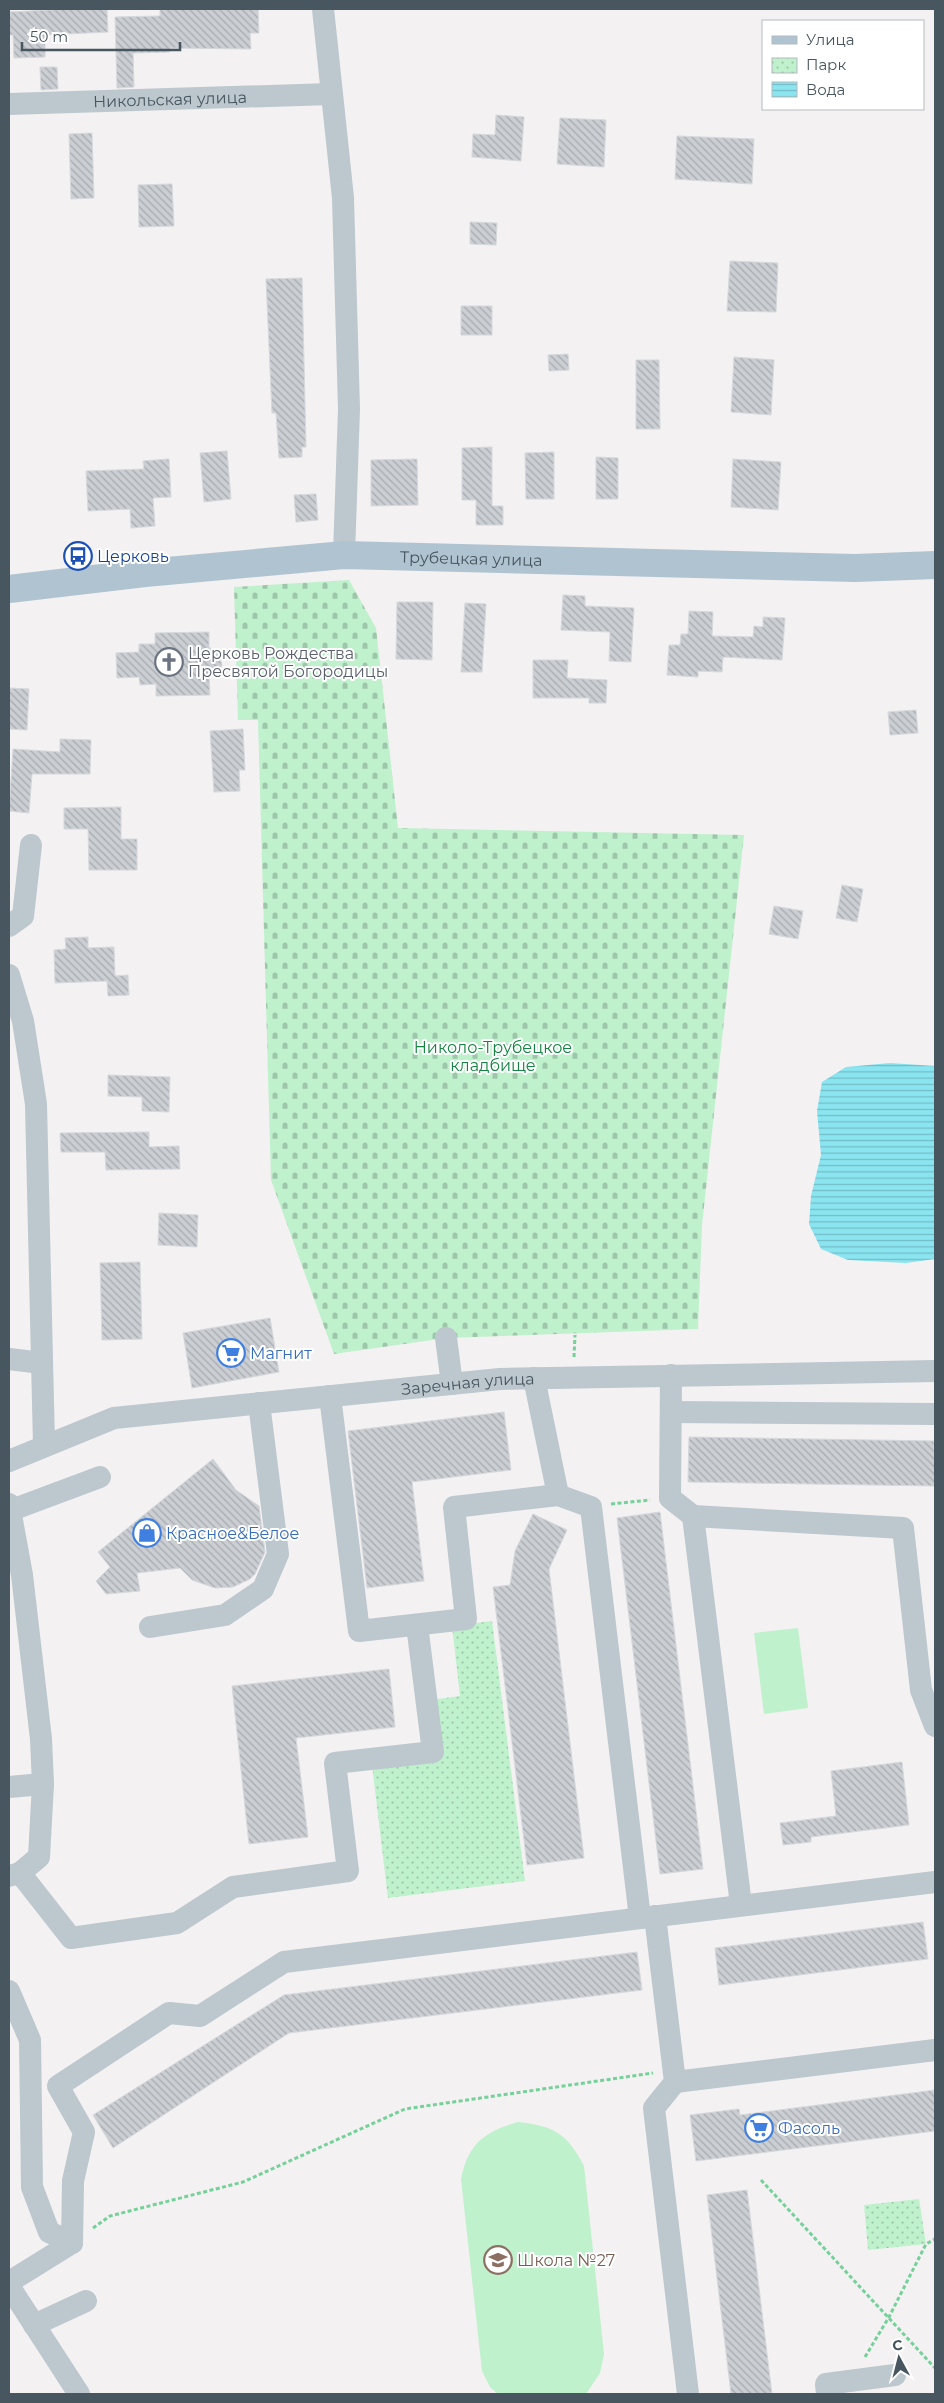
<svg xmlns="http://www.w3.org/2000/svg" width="944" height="2403" viewBox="0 0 944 2403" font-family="Montserrat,sans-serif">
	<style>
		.green { fill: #bff1cd }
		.cemetery { fill: url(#cemetery-stones) }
		.park { fill: url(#park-dots) }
		.water { fill: url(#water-rules) }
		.building { fill: url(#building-back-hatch); stroke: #d5d8dc }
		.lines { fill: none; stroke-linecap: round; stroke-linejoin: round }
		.path { stroke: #75d19a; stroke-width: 3; stroke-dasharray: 4 2.5; stroke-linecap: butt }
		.minor { stroke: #bcc7ce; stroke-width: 22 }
		.major { stroke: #b0c3d0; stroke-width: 28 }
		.labels { text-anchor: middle; stroke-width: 4; stroke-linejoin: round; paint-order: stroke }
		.street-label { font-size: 16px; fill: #48565f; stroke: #fff }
		.transit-label { font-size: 16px; fill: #164399; stroke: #fff; text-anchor: start }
		.worship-label { font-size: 16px; fill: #5b616d; stroke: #fff; text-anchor: start }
		.park-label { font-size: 16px; fill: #148541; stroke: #fff }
		.shop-label { font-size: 16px; fill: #366cbe; stroke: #fff; text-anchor: start }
		.education-label { font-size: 16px; fill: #785e54; stroke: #fff; text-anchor: start }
	</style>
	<defs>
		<pattern id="cemetery-stones" width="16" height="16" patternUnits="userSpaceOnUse" patternTransform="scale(1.25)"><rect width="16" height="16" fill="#bff1cd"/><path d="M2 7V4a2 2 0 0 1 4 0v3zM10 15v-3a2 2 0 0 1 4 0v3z" fill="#9dc6aa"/></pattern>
		<pattern id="park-dots" width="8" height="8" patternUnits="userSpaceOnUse" patternTransform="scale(1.25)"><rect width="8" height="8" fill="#bff1cd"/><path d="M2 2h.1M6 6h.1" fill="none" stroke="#9dc6aa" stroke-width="1.8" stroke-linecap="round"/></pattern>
		<pattern id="water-rules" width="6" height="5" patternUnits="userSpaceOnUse" patternTransform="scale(1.25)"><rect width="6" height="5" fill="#8ae5f0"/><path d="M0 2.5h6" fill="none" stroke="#73bcc6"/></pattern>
		<pattern id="building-back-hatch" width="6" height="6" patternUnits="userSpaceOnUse" patternTransform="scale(1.25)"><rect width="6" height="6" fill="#cbced3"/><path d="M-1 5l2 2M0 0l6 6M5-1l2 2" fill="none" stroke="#a7aaae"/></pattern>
	</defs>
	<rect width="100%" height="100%" fill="#f3f1f1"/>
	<!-- green -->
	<path class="green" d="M798,1628L808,1708L764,1714L754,1633Z
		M518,2122C554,2126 567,2133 584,2166L604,2354L600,2373L586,2394H498L490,2387L482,2371L461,2179C468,2144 484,2132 518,2122Z"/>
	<!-- cemetery -->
	<path class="cemetery" d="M349,580L376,628L398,828L744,835L702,1225L698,1329L446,1338L334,1354L271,1180L258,720H238L234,587Z"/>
	<!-- park -->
	<path class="park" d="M492,1621L525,1881L388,1898L372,1765L438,1757L431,1700L460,1696L452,1626Z
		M919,2199L926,2244L868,2250L864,2205Z"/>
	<!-- water -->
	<path class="water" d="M890,1063L935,1066V1259L906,1263L848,1260L821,1249L809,1224L811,1196L821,1155L817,1111L822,1082L846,1067Z"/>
	<!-- building -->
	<path class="building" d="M72,9H107L108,32L45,35V57L14,58L13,35H9V12Z
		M160,9H258L259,33H250L251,49L170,48V52L133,53L134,87L117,88L115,17L160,16Z
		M40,67H57L58,89L41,90Z
		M496,115L524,117L521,161L472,157L473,134L495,135Z
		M560,118L606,120L604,167L557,164Z
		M92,133L94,198L71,199L69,134Z
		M677,136L754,139L752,184L675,179Z
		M172,184L174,226L139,227L138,185Z
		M470,222L497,223L496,245L470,244Z
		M730,261L778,263L776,312L727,311Z
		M302,278L306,447H302V457L279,458L276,413H272L266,279Z
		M461,306H492V335H461Z
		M568,354L569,370L549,371L548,355Z
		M734,357L774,360L771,415L731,412Z
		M636,360H659L660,429H636Z
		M492,447V506H503V525H476V500H462V448Z
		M227,451L231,499L204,502L200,453Z
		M554,452V499H526L525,453Z
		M596,457L618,458V499H596Z
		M169,459L171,497L153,498L155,526L131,528L130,509L88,511L86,471L144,469L143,461Z
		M417,459L418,505L371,506V460Z
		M733,459L781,462L778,510L731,507Z
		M316,494L318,520L296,522L294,495Z
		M563,595L585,596V606L634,608L631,662L609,661L610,632L561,630Z
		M397,602H433L432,660L396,659Z
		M465,603L486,604L482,672H461Z
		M689,611L713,612L712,636L753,637L754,626L763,627V617L785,618L782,660L723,657L722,672L698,671V677L667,675L669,645H680L681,634H688Z
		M209,632V647L219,655L222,665L220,670L209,677L210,695L156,696V684L140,685L139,677L117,678L116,653L139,652V644H155V633Z
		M533,660H568L567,678L607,680L606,703H589V698H533Z
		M9,688L29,689L27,730L9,729Z
		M916,710L918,733L890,735L888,712Z
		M243,729L245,770H239L240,791L214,792L210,731Z
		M60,739L91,740L90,774H32L29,813L9,811L13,749L60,752Z
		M121,807V839H137V870H89L88,829H64V808Z
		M842,885L863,889L857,922L836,918Z
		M774,906L803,911L798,939L769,934Z
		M88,937V948L114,947L115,976L128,975L129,995L108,996L107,981L55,983L54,950L66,949L65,938Z
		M108,1075L170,1077L169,1112L142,1111V1097L108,1096Z
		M149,1132V1147L179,1146L180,1169L106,1170L105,1152H61L60,1133Z
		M159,1213L198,1215L197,1247L158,1245Z
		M140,1262L142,1339L102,1340L100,1263Z
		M270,1318L279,1372L192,1388L183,1333Z
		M504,1412L511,1470L412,1482L424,1581L367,1588L348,1431Z
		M689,1437L934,1441L935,1486L688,1482Z
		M213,1459L236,1490L259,1506L265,1552L255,1574L250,1579L233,1587L215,1588L192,1580L180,1568L137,1573L140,1591L106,1594L96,1581L110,1567L98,1552Z
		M660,1512L703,1869L660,1874L617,1518Z
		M533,1514L567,1530L549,1569L584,1858L527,1865L493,1587L510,1585L515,1551Z
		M389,1669L395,1727L296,1738L308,1837L249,1844L232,1686Z
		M902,1762L909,1825L811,1837V1842L783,1845L780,1823L836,1816L831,1771Z
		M923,1922L928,1959L719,1985L715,1948Z
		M637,1952L642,1990L289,2033L113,2148L93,2115L284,1995Z
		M935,2090V2131L696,2161L690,2115L739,2109L740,2115Z
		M747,2190L772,2394H731L707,2195Z"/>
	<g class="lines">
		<!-- path -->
		<path class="path" d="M574,1357L575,1335
			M611,1504L650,1500
			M761,2180L935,2368
			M93,2228L110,2216L243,2182L405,2109L653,2073
			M865,2357L889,2317L926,2244L935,2239"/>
		<!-- minor -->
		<g class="minor">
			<path d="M323,9L343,198L349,409L344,555"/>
			<path id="s1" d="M9,104L331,94"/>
			<path d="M9,926L23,916L31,845"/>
			<path d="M9,975L23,1021L36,1104L44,1445"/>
			<path d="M446,1338L452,1384"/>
			<path d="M9,1359L42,1363"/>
			<path d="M671,1375L670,1498L693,1516L741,1905"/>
			<path d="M330,1396L359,1631L466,1619L454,1507L558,1495L534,1378"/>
			<path d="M672,1412L935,1414"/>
			<path id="s2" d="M9,1461L114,1418L500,1379L935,1371"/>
			<path d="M558,1495L591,1507L640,1918"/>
			<path d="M9,1504L22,1575L41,1739L43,1784L39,1857L20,1873"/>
			<path d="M9,1511L100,1477"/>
			<path d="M693,1516L903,1528L921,1690L935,1726"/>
			<path d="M150,1627L225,1615L263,1589L278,1554L259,1403"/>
			<path d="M9,1787L43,1784"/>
			<path d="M9,1876L20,1873L71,1938L177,1923L233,1887L348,1871L335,1763L433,1752L417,1625"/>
			<path d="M655,1916L675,2082L654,2108L688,2394"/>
			<path d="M9,1991L30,2040L32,2187L49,2232L72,2243"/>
			<path d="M675,2082L935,2050"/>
			<path d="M9,2282L72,2243L73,2181L84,2132L58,2086L169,2013L200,2016L284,1962L935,1882"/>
			<path d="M9,2286L79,2394"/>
			<path d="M34,2325L86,2301"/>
			<path d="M827,2394L826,2384L895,2375"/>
		</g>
		<!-- major -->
		<path class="major" id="s3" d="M9,589L145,573L344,555L855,568L935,565"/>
	</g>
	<!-- icons -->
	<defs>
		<symbol id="bus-ring" viewBox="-11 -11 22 22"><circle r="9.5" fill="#fff" stroke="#1a4fb4" stroke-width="1.5"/><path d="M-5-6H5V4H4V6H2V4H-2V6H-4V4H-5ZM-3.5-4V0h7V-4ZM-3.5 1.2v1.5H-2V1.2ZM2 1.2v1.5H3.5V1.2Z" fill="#1a4fb4"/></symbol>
		<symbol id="church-ring" viewBox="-11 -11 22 22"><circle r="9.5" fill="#fff" stroke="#6b7280" stroke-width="1.5"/><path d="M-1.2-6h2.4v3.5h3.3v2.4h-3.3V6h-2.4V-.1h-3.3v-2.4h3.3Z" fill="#6b7280"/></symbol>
		<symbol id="supermarket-ring" viewBox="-11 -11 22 22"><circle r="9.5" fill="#fff" stroke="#3f7fe0" stroke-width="1.5"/><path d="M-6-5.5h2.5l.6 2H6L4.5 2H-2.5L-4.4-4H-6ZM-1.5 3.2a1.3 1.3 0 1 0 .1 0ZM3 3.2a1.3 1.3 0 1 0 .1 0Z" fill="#3f7fe0"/></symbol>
		<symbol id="shop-ring" viewBox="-11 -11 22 22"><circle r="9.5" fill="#fff" stroke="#3f7fe0" stroke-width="1.5"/><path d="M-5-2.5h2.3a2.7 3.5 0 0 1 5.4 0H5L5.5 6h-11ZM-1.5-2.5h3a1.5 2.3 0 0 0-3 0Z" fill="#3f7fe0"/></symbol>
		<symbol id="school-ring" viewBox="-11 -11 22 22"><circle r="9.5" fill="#fff" stroke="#8d6e63" stroke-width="1.5"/><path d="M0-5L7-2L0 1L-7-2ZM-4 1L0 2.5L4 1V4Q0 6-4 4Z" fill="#8d6e63"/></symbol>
	</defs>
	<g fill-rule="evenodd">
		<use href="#bus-ring" x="62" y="540" width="32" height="32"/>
		<use href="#church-ring" x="153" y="646" width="32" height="32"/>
		<use href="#supermarket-ring" x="215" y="1337" width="32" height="32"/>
		<use href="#shop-ring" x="131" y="1517" width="32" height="32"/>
		<use href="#supermarket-ring" x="743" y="2112" width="32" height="32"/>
		<use href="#school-ring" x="482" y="2244" width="32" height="32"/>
	</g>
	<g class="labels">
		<!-- street labels -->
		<g class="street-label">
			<text dy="6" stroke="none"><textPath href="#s1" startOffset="161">Никольская улица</textPath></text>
			<text dy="6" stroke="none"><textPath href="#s3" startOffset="464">Трубецкая улица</textPath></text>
			<text dy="6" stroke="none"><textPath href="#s2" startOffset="469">Заречная улица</textPath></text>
		</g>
		<!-- transit labels -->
		<g class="transit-label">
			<text x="97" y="562">Церковь</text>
		</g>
		<!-- worship labels -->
		<g class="worship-label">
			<text x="188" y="659">Церковь Рождества<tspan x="188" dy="18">Пресвятой Богородицы</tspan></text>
		</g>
		<!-- park labels -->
		<g class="park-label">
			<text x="493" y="1053">Николо-Трубецкое<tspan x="493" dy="18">кладбище</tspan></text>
		</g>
		<!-- shop labels -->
		<g class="shop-label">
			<text x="250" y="1359">Магнит</text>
			<text x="166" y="1539">Красное&amp;Белое</text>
			<text x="778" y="2134">Фасоль</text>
		</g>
		<!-- education labels -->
		<g class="education-label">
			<text x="517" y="2266">Школа №27</text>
		</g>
	</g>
	<!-- border -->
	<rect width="944" height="2403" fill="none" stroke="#48565f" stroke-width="20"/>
	<!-- legend -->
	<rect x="762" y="20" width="162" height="90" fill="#ffffff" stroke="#b6bbbf"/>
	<rect x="772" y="36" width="25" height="8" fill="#b0c3d0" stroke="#b6bbbf"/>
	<text x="806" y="45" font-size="15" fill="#48565f">Улица</text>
	<rect x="772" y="58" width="25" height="15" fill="url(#park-dots)" stroke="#b6bbbf"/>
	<text x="806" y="70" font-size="15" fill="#48565f">Парк</text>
	<rect x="772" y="82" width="25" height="15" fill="url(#water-rules)" stroke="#b6bbbf"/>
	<text x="806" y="95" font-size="15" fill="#48565f">Вода</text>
	<!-- north arrow -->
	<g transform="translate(899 2358) rotate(353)" stroke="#ffffff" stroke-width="4" paint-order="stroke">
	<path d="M0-4L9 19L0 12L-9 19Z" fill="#48565f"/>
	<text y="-8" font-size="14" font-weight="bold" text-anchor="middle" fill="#48565f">С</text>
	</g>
	<!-- scale -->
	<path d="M22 42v8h158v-8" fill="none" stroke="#48565f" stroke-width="2.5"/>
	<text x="30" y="42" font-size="15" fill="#48565f" stroke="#ffffff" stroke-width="4" paint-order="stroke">50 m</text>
</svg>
